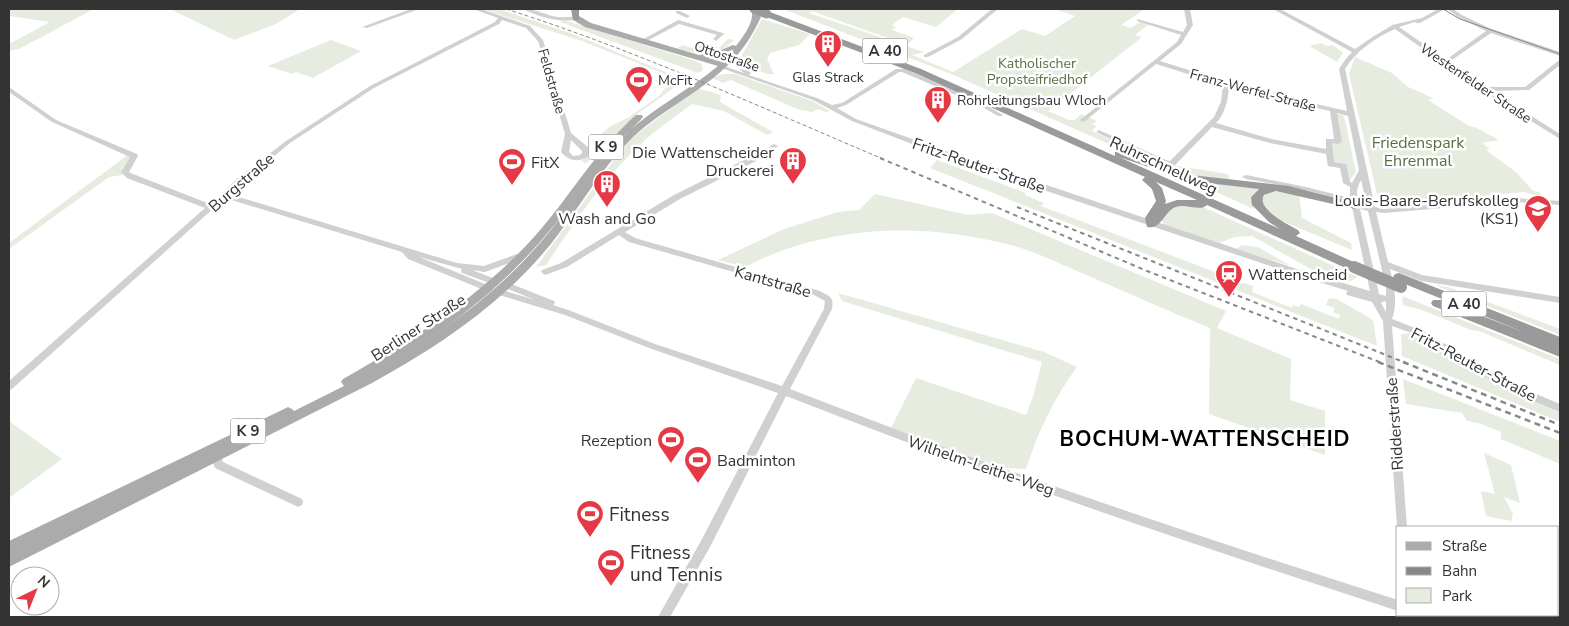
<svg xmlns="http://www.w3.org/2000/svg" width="1569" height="626" viewBox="0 0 1569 626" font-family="'Nunito Sans',sans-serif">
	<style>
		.green { fill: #e6ecdf }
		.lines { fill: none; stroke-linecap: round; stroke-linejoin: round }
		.minor { fill: #d0d0d0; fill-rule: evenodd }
		.major { fill: #ababab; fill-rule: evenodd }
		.highway { fill: #9a9a9a; fill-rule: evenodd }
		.tram { stroke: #888; stroke-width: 1 }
		.rail-far2 { stroke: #888; stroke-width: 1; stroke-dasharray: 4 2.5; stroke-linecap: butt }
		.rail-far1 { stroke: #888; stroke-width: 2; stroke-dasharray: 4.5 4; stroke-linecap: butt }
		.rail { stroke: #888; stroke-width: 2.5; stroke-dasharray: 6 4.5; stroke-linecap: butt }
		.highway-bridge-far1 { stroke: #9a9a9a; stroke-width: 9 }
		.highway-bridge { stroke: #9a9a9a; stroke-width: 12 }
		.labels { text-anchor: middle; stroke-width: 5; stroke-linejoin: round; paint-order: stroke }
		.far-street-label { font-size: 14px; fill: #333; stroke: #fff }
		.far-park-label { font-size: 14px; fill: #56703f; stroke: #fff }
		.far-poi-label { font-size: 14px; fill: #333; stroke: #fff; text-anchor: start }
		.shield { fill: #fff; stroke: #707070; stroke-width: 1 }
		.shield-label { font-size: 15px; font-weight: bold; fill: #333 }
		.park-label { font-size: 16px; fill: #56703f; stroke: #fff }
		.poi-label { font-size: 16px; fill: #333; stroke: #fff; text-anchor: end }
		.street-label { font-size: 16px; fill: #333; stroke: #fff }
		.near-poi-label { font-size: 19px; fill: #333; stroke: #fff; text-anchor: start }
		.district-label { font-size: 21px; font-weight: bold; letter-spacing: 1px; fill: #000; stroke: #fff }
	</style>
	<rect width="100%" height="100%" fill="#fff"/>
	<!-- green -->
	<path class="green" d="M9,9H94L19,49L9,51V44L50,22L9,16Z
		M170,9H300L276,24L234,40Z
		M482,9H499L570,33L685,80L637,114L586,163L581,161L590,152L589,146L609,127L629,117L659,96L667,86L655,81L665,74L582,41Z
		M783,9H958L936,27L903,17L892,25L896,27L892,30L914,38L907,45L812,11L809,13L924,52L912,55L953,72L1022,29L1045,36L1075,16L1055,9H1145L1121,25L1131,28L1140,22L1149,24L1135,35L1142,37L1048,111L1069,120H1075L1081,114L1097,121L1092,124L1096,126L1092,131L1160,163L1228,174L1230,181L1191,176L1154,164L951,74Z
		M762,19L810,34L799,45L770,53L767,59L774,74H767L742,63L741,57Z
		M563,20L696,61L702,64L703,70L698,73L560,22Z
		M728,39L734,40C716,59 700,55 677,48L683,45L691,48L701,44L719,48Z
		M331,40L361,51L313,78L296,72L292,74L268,66Z
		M1322,43L1327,46L1333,45L1343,53L1337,62L1309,46Z
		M1355,57L1392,73L1408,87L1433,98L1428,100L1469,126L1477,128L1499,140L1482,143L1490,149L1486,150L1517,173L1533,191L1539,192L1542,197L1524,192L1404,203L1391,206L1382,203L1377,194L1349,74Z
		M723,74H735L812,101L830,111L826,112L818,109L812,112L797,109L731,80L723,83L712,78Z
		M697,88L721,95L720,102L773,132L767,135L724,111L692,104C675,117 656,129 641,144C603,179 575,222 546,265L536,267L627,142Z
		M1335,113L1344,116L1356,172L1349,181L1346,166L1333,161L1331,143H1341Z
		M129,154L132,156L122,169L124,173L122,175L109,177L9,249V243Z
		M937,160L1026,193L1025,195L1044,203L1041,206L1231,278L1236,284L1245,283L1253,286L1252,292L1292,308L1293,305L1299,307L1301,304L1339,319L1340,315L1333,312L1335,308L1326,305L1329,298L1337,299L1373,320L1377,346L930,168Z
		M1187,179L1260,188L1251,196L1254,209Z
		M1280,191L1299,194L1302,218L1351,243L1352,250L1282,221L1265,210L1262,198L1268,193Z
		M875,194L968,215L992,213L1226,311L1217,328L1291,359L1290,400L1325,411V455L1209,414L1210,328C1170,312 1131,294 1091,277C1067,267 1043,255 1018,247C927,222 829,223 745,267L718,260L784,229L838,212L859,210Z
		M1190,205L1203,207L1358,277L1347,283L1330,280L1252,236L1235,237L1219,243L1164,225L1162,220C1168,208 1176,206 1190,205Z
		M1241,245L1258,247L1291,266L1237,249Z
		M1435,285L1448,287L1560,329V335Z
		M838,293L1044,352L1077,367C1054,398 1038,432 1026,469L1005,468L891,428L916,378L1026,415L1033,397L1042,362L842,301Z
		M1402,296L1560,359V365L1479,331L1471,330L1422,310L1403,305Z
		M1412,333L1419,336L1514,393L1560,412V422L1402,356L1401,334Z
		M1403,379L1560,441V464L1501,439V432L1478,423L1467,421L1462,413L1406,404Z
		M9,421L62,459L9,498Z
		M1484,453L1511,465L1520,503L1504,497L1513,514L1511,521L1486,516L1481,491L1495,494Z"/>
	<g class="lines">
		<!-- minor -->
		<path class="minor" d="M411,9H419L367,28L362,27Z
			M473,9H481L530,26L543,40L571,133L589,148V156C578,163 569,161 561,152L565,134L538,41L526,28L502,20L499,24L374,88L290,143L229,194L457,263L484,266L517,254H523L524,256L523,258L485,272L472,270L498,280L499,282L498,284H492L462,273L461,271L462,269L419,257L490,286L491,288L487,291L484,290L408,259L402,252L225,198L12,389L9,390V381L205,208L127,178L121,172L130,157L52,122L9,92V87L56,120L137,154L138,156L129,172L133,174L210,204L239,177L286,141L370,86L495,22L498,18ZM571,140L582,151V153L580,155L573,156L569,152Z
			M523,9C536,8 546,16 559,17C566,18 573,15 579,18C565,25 536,16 523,9Z
			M992,9H998L962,39L928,57H924V55L958,37Z
			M1184,9H1190L1193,25L1181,44L1160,61L1250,89L1347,111L1339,69L1345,60L1352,52L1273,9H1280L1355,49L1374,36L1391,26L1392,25L1422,18L1438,9H1445L1420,23H1416L1415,22L1399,27L1445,59H1447L1486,31L1458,17L1447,9H1453L1462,15L1489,28L1560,52V56L1491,33L1449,62L1485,87H1525L1558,61L1560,60V65L1529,90L1492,91L1560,134V139L1482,90L1444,64L1441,63L1440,61L1395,29C1375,38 1356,51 1345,69L1375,207L1384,209L1514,198L1560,201V205L1514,202L1384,213L1376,212L1388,262L1422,275L1560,297V303L1421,281L1390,269C1394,284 1398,304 1392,319L1423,331L1515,385L1560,404V412L1509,391L1417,335L1392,326L1407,527H1398V530L1397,527L1383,321L1372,302L1347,295L1346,293L1348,291L1303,277L954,160L852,121L813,100L718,67L721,65L744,73L735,64L732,56L737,55L740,62L751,73L749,75L817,98L832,105L842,103L896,69H905L981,102L1003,115L1002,116H998L977,104L902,72H899L846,105L837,108L856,119L960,156L1309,273L1370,291L1352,207C1332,192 1272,184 1246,179L1242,177L1246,175L1306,187L1350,198V187L1343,183L1340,168L1328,166L1326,154L1270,143L1212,127L1175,165L1161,164L1096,132L1099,130L1101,131L1166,160L1170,161L1214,117L1221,102L1223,85L1156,64L1085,121L1083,122L1080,120L1177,42L1181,35L1137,21V19L1183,32L1187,25ZM1229,87L1248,93L1330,111L1334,139H1326V149L1271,139L1216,123C1225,114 1228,100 1229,87ZM1337,113L1348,116L1359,170L1352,183L1350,182L1346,164L1334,162L1332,143L1338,144L1342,142ZM1361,180L1367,206L1359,204C1356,195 1356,189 1361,180ZM1360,209L1368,211L1386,287V296L1379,294ZM1384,301L1386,302V312L1381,303Z
			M676,11H680L690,16L687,18L676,13Z
			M678,20L723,33L724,34L716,41L713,39L717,35L679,24L645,42L640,41Z
			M774,144L778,146L770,154L680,199L625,232L635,238L820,291C830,297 834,296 832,309L790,389C990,467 1194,535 1398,600V611C1192,544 987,475 786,396L710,547L670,617H658L702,539L778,393L649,348L565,315L496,294L495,292L499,289L535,300L503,287L502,285L506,282L509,283L554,301L555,303L553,305L571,311L655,344L782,386L824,309L825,301L814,295L629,242L619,235L567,267L545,275L541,272L542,270L561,263L674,195L764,150Z
			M216,453L220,454L223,462L302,499L303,502L302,505L298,507L294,505L215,468L211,457L212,454Z
			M1402,615H1414V617H1402Z
			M1422,615H1444L1445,617H1423Z"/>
		<!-- major -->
		<path class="major" d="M752,13H758L761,17C752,36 742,52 727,66C699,93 662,110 633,137C601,168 579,209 550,245C502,304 439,346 372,383L9,567V541L284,409L288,407L292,409L294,411L344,386L341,382L343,379C412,340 480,297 534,237C570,197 595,151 636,115H642L643,117C634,128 622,136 613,147C596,166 582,187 568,207C586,181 604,154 628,132C655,107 689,90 718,66L585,27L573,20V16H579L591,23L699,55L714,53L733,45L736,46C743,37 753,24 752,13ZM734,49L722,62L708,58L718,57ZM566,210C528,263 480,306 425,341C479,306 527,262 566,210Z"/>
		<!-- highway -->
		<path class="highway" d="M571,9H579V20H573Z
			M764,12H770L921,69L1115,156V152L1119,151L1191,175L1289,186L1359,204L1360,206L1355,209L1276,191L1264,195C1256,209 1287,224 1298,230L1300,233L1296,236L1358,264L1360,267L1358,270H1350L1207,205C1200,212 1186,203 1176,207C1164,211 1162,230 1147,227L1145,218L1156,201L1152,189L1142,180L1145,177L915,73L764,16ZM1119,157L1190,181L1259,189L1251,197L1252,205L1269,222L1280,229ZM1156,182L1197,200H1177L1165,204L1166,201L1162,188Z
			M1399,273L1560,337V357L1433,306L1431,303L1433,300H1441L1526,333L1395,280L1393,277L1395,274Z"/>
		<!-- tram -->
		<path class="tram" d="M1443,9L1460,19L1560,54"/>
		<!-- rail-far2 -->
		<path class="rail-far2" d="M506,9C635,50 758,106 883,159"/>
		<!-- rail-far1 -->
		<path class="rail-far1" d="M880,158L1147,271L1382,363
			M1017,207L1406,363"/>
		<!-- rail -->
		<path class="rail" d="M1378,362L1560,433
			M1403,362L1560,425"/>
		<!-- highway-bridge-far1 -->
		<path class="highway-bridge-far1" d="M754,9L767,14"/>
		<!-- highway-bridge -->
		<path class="highway-bridge" d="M1354,267L1401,287"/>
	</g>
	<!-- icons -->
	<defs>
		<symbol id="building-pin" viewBox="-11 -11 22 30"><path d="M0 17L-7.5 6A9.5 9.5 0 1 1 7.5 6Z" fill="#e63946" stroke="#fff"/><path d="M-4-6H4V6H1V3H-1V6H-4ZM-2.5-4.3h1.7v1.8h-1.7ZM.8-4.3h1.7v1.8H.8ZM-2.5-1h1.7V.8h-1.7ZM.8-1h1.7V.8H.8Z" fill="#fff"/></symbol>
		<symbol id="stadium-pin" viewBox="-11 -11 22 30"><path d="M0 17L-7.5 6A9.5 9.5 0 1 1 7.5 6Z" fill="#e63946" stroke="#fff"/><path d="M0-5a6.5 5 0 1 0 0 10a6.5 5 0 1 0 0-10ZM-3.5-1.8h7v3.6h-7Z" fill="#fff"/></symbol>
		<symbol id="school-pin" viewBox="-11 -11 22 30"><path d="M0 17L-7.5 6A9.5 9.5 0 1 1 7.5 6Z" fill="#e63946" stroke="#fff"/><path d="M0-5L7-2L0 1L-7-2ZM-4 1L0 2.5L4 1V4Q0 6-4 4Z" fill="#fff"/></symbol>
		<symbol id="station-pin" viewBox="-11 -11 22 30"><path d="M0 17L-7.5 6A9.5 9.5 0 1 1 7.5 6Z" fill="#e63946" stroke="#fff"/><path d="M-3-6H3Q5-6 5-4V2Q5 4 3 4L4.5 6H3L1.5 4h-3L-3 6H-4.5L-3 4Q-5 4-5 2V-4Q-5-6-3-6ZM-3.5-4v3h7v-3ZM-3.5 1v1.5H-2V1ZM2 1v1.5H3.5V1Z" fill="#fff"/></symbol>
	</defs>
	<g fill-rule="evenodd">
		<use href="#building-pin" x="812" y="28" width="32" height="43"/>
		<use href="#stadium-pin" x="623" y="64" width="32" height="43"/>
		<use href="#building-pin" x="922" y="84" width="32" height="43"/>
		<use href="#building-pin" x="777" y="145" width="32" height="43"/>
		<use href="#stadium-pin" x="496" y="146" width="32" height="43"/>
		<use href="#building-pin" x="591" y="168" width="32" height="43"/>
		<use href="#school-pin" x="1522" y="193" width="32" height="43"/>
		<use href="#station-pin" x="1213" y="258" width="32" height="43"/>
		<use href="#stadium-pin" x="655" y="424" width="32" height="43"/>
		<use href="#stadium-pin" x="682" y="444" width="32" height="43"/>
		<use href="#stadium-pin" x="574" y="498" width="32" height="43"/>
		<use href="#stadium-pin" x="595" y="547" width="32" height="43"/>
	</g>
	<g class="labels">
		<!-- far-street labels -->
		<g class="far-street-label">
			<text transform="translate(727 56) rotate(19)" y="5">Ottostraße</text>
			<text transform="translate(552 81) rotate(74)" y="5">Feldstraße</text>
			<text transform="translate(1476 83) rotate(34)" y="5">Westenfelder Straße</text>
			<text transform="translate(1253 90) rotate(15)" y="5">Franz-Werfel-Straße</text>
		</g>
		<!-- far-park labels -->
		<g class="far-park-label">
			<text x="1037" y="68">Katholischer<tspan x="1037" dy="16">Propsteifriedhof</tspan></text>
		</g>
		<!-- far-poi labels -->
		<g class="far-poi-label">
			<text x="828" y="82" text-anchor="middle">Glas Strack</text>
			<text x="658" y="85">McFit</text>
			<text x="957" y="105">Rohrleitungsbau Wloch</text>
		</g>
		<!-- shield labels -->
		<g class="shield">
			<rect x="862.5" y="38.5" width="45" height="25" rx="4"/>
			<rect x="588.5" y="134.5" width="35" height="25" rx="4"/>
			<rect x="1441.5" y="291.5" width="45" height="25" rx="4"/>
			<rect x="230.5" y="418.5" width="35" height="25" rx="4"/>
		</g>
		<g class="shield-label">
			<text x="885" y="56">A 40</text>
			<text x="606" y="152">K 9</text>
			<text x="1464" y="309">A 40</text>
			<text x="248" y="436">K 9</text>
		</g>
		<!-- park labels -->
		<g class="park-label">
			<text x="1418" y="148">Friedenspark<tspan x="1418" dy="18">Ehrenmal</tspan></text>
		</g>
		<!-- poi labels -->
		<g class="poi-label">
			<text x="774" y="158">Die Wattenscheider<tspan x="774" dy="18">Druckerei</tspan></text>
			<text x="531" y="168" text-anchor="start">FitX</text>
			<text x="1519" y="206">Louis-Baare-Berufskolleg<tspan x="1519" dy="18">(KS1)</tspan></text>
			<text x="607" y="224" text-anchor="middle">Wash and Go</text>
			<text x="1248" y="280" text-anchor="start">Wattenscheid</text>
			<text x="652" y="446">Rezeption</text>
			<text x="717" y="466" text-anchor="start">Badminton</text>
		</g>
		<!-- street labels -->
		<g class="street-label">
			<text transform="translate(979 165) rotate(19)" y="6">Fritz-Reuter-Straße</text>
			<text transform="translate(1164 165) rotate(25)" y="6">Ruhrschnellweg</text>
			<text transform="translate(241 182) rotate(-41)" y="6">Burgstraße</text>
			<text transform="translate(773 281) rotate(16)" y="6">Kantstraße</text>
			<text transform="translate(418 327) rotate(-33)" y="6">Berliner Straße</text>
			<text transform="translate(1474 364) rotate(28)" y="6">Fritz-Reuter-Straße</text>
			<text transform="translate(1394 424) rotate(-94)" y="6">Ridderstraße</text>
			<text transform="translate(981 465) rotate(19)" y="6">Wilhelm-Leithe-Weg</text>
		</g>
		<!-- near-poi labels -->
		<g class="near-poi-label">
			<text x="609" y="521">Fitness</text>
			<text x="630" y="559">Fitness<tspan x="630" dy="22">und Tennis</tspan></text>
		</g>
		<!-- district labels -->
		<g class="district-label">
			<text x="1205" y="446">BOCHUM-WATTENSCHEID</text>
		</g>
	</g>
	<!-- border -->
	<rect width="1569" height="626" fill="none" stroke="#333333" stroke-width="20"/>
	<!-- legend -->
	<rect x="1396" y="526" width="162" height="90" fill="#ffffff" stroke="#adadad"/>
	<rect x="1406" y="542" width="25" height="8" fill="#ababab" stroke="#adadad"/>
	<text x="1442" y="551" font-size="15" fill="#333333">Straße</text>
	<rect x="1406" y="567" width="25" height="8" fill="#888888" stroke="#adadad"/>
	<text x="1442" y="576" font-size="15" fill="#333333">Bahn</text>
	<rect x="1406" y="588" width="25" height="15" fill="#e6ecdf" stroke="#adadad"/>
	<text x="1442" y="601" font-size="15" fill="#333333">Park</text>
	<!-- north arrow -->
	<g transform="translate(35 591) rotate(43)"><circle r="24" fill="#ffffff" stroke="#adadad"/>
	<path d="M0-4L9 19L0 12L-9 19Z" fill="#e63946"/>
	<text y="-8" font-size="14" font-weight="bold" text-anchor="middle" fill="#333333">N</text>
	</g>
</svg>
